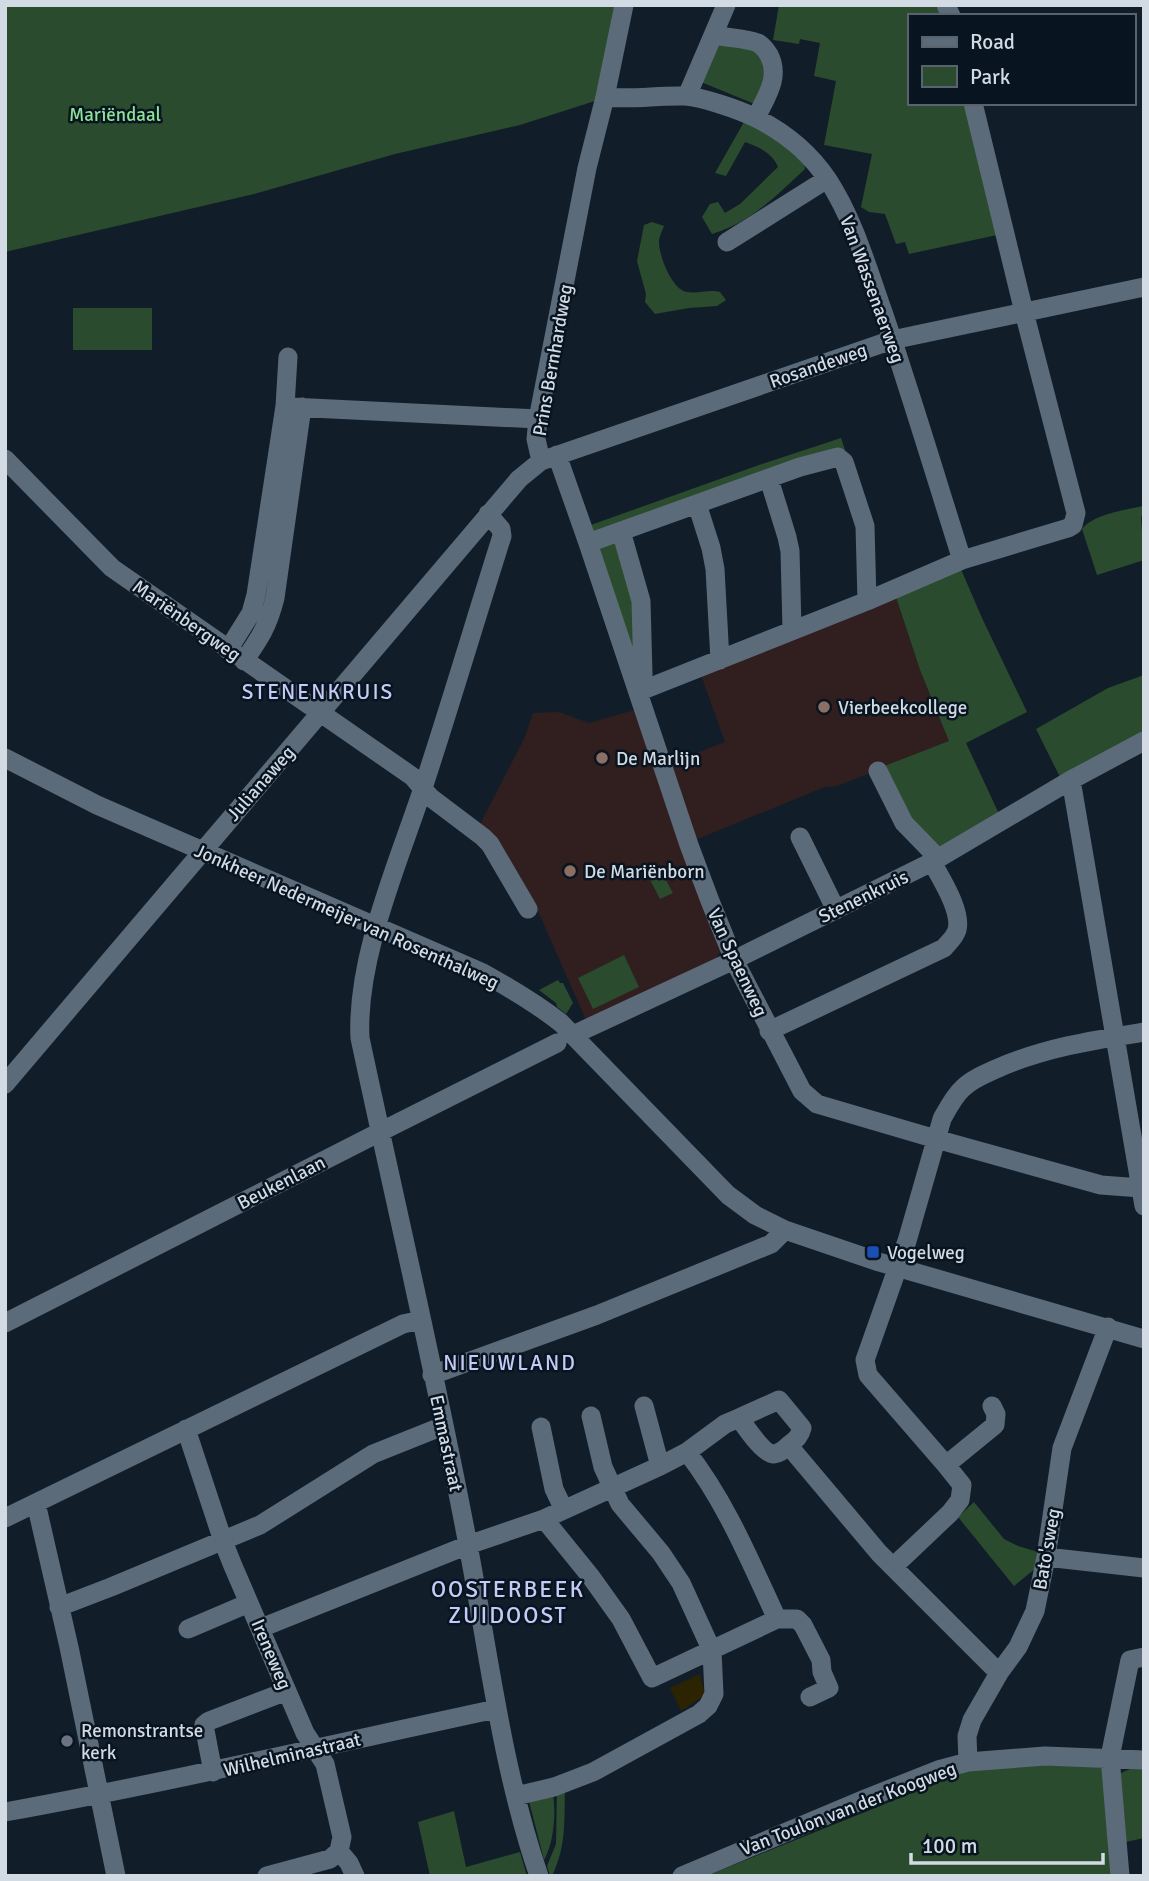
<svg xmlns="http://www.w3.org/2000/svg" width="1149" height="1881" viewBox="0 0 1149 1881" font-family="Signika,sans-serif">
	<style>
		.education { fill: #311e1f }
		.green { fill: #2a4b2d }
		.sand { fill: #2b2302 }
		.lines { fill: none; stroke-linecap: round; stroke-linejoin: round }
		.minor { stroke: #5c6b7a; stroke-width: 19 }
		.education-dot { fill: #8d6e63; stroke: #081420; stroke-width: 2.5 }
		.transit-dot { fill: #1a4fb4; stroke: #081420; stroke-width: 2.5 }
		.worship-dot { fill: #6b7280; stroke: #081420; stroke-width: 2.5 }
		.labels { text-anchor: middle; stroke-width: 5; stroke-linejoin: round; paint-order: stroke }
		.park-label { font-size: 19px; fill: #8de295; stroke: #081420 }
		.street-label { font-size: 19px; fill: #d2dae3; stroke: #081420 }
		.poi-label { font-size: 19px; fill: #d2dae3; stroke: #081420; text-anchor: start }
		.neighbourhood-label { font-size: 21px; letter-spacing: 2px; fill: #c5cbf6; stroke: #081420 }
		.quarter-label { font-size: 23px; letter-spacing: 2px; fill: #c5cbf6; stroke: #081420 }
	</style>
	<rect width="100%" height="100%" fill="#111e2a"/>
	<!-- education -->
	<path class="education" d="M895,594L920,670L950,741L837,786L825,787L690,842L665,765L725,742L700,672Z
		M638,709L675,813L669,817L720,951L716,959L586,1020L541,918L498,847L478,828L524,739L533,713L559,712L589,723Z"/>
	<!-- green -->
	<path class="green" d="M5,5H617L598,100L520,125L395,154L254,194L5,252Z
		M779,5H935L942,16H909V103H965L997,235L909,254L905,242L896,244L885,214L869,212L861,207L872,154L824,145L836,81L814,76L820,43L800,39L799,44L773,40Z
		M715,45H752L768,61L757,105L701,82Z
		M744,122L773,136L804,164L805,169C776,196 750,223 712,234L702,217L710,204L718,202L725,213L740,204L778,167C773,154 758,146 745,142L726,176L715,173Z
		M652,222L664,226C662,231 659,237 659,242C659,256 672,290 687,292C699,294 709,289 720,292L726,300L717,306L689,308L655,314L645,302L646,294L637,261L644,225Z
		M73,308H152V350H73Z
		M841,438L845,450L591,534L588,526L759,465Z
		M1144,506V515L1141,517L1144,560L1097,575L1082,529C1092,515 1127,509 1144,506Z
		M613,539L634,580L635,665L594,546Z
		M960,567L982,618L1027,712L966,743L1000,816L938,851L909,820L882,767L949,741L920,670L895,594Z
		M1144,675V735L1062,781L1036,729L1108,688Z
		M659,867L673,893L660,899L647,874Z
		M624,955L639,987L593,1009L578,978Z
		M558,980L560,983H563L573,1003L566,1014L557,1007L556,1003L539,990Z
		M974,1502L1004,1539L1018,1546L1038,1552L1036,1568L1014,1586L958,1517Z
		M1101,1761L1115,1876H706L972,1769Z
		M1132,1768L1144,1769V1838L1126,1842L1117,1775Z
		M565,1786C564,1819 567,1845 552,1876H550L547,1866L556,1844L557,1789Z
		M553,1794C556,1815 554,1842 544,1860L529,1801Z
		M454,1811L466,1867L520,1852L527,1876H430L418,1822Z"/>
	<!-- sand -->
	<path class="sand" d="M700,1674L705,1695L681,1711L670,1688Z"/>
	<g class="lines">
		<!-- minor -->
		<path class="minor" d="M946,5L951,16
			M714,35C727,38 745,38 758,43C763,46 766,50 769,55C781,78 765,98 756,118
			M687,96L726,5
			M605,97C632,100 658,95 685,96C702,97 740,110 756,118C784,132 810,153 828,180C854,220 867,267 883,312C911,394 936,478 962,560
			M727,242L827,179
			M291,407L538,419
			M557,455L588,543L689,845L710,901L734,960L802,1091L817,1104L936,1139L1101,1185L1141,1188
			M5,459L112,568L413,777L430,797L483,837L490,844L528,909
			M541,461L536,439L538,419L587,168L605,97L624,5
			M769,479L787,537L790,551L792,630
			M697,504L711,548L715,569L720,660
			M488,514L501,529L502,536C475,621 450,706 422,791C397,866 356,959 360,1038C396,1207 436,1375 468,1545C489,1655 502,1769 539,1876
			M621,531L641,601L643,675L639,688
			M588,543L800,467L838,457L844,462L865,526L867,601
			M228,650L251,613L256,595L285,406L288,357
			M244,661C260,638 268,626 275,598L302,407
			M638,692L867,601L962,560L1068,528L1073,525L1076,513L1024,312L973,103
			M5,758L97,805L483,973C510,988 537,1004 561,1023L728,1195L755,1215L785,1230L879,1262L1144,1339
			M878,771L904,823L938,858
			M1071,780L1144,1206
			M800,837L836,910
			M769,1031L944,948C949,942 955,937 957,930C962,911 941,879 932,862
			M573,1035L734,960L932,862L1071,780L1144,741
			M5,1084L519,479L541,461L892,340L1144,287
			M5,1323L380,1132L557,1043
			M432,1375L597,1315L771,1244L785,1230
			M779,1400L802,1428C800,1436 796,1440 789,1445C785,1449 780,1453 774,1454C763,1454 746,1427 739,1418Z
			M644,1406L660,1466
			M992,1406L996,1414L995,1425L946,1465L868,1375L865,1360L907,1241L942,1119C948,1108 954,1096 963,1088C972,1079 985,1074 996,1069C1043,1048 1094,1040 1144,1032
			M541,1427L554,1489L564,1510
			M186,1429L223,1541L233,1566L305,1733L325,1764L342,1837L339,1851L349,1863L355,1876
			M789,1446L879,1553L999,1673
			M687,1452C726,1502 750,1561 777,1619
			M36,1503L69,1647L116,1876
			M5,1518L403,1324L421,1320
			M544,1519L591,1577L621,1619L652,1678L777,1619H797L803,1625L821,1660L822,1672L829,1688L810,1697
			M1046,1557L1144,1568
			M893,1567L950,1513L960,1500L962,1485L946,1465
			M59,1607L111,1587L260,1525L373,1454L443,1426
			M261,1628L468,1545L544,1519L660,1466L687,1452L725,1424L739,1418
			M188,1629L249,1603
			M968,1762L967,1736L972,1720L999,1673L1018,1647L1035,1611L1046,1557L1062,1448L1108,1327
			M213,1772L204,1725L209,1721L287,1691
			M516,1796L554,1787L593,1772L699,1714L708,1706L714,1694L712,1651L681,1583L661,1553L620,1504L603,1467L591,1416
			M5,1812C170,1782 333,1744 496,1709
			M267,1876L330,1859L339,1851
			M682,1876L865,1799L938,1770L968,1762L1045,1756L1144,1760
			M1120,1876L1110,1757L1130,1660L1144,1657"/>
	</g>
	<!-- markers -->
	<g class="education-dot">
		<circle cx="824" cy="707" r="7"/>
		<circle cx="602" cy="758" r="7"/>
		<circle cx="570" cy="871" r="7"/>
	</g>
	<rect class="transit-dot" x="866" y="1245" width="14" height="14" rx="3.5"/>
	<circle class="worship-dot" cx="67" cy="1741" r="7"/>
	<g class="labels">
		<!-- park labels -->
		<g class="park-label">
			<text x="115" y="121">Mariëndaal</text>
		</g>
		<!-- street labels -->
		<g class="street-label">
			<text transform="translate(873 289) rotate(70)" y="7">Van Wassenaerweg</text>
			<text transform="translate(552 360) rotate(-80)" y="7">Prins Bernhardweg</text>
			<text transform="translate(818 365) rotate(-19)" y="7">Rosandeweg</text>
			<text transform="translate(187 620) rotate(35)" y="7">Mariënbergweg</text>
			<text transform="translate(260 783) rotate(-49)" y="7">Julianaweg</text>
			<text transform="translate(863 896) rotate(-26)" y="7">Stenenkruis</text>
			<text transform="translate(347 916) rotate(24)" y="7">Jonkheer Nedermeijer van Rosenthalweg</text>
			<text transform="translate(738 962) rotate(65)" y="7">Van Spaenweg</text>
			<text transform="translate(281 1182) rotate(-27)" y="7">Beukenlaan</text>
			<text transform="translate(447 1443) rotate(78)" y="7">Emmastraat</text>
			<text transform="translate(1046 1549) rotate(-80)" y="7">Bato'sweg</text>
			<text transform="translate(272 1654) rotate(67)" y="7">Ireneweg</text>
			<text transform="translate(292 1754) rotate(-13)" y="7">Wilhelminastraat</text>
			<text transform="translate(848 1808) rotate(-21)" y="7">Van Toulon van der Koogweg</text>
		</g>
		<!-- poi labels -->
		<g class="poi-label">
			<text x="838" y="714">Vierbeekcollege</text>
			<text x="616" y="765">De Marlijn</text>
			<text x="584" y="878">De Mariënborn</text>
			<text x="887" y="1259">Vogelweg</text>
			<text x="81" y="1737">Remonstrantse<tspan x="81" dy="22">kerk</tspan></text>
		</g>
		<!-- neighbourhood labels -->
		<g class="neighbourhood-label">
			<text x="318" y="699">STENENKRUIS</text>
			<text x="510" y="1370">NIEUWLAND</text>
		</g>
		<!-- quarter labels -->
		<g class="quarter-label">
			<text x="508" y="1597">OOSTERBEEK<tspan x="508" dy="26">ZUIDOOST</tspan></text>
		</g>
	</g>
	<!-- border -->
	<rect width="1149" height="1881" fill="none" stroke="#d2dae3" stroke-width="14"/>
	<!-- legend -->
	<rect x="908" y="14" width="228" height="91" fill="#081420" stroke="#59636e" stroke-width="2"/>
	<rect x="922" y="37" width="35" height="10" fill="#5c6b7a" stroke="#59636e" stroke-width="2"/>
	<text x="970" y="49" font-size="21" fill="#d2dae3">Road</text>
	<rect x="922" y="66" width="35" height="21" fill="#2a4b2d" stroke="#59636e" stroke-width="2"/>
	<text x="970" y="84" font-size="21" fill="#d2dae3">Park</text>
	<!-- scale -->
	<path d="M911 1853v10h192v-10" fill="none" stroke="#d2dae3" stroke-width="3.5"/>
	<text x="922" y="1853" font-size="21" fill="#d2dae3" stroke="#081420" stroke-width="5" paint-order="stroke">100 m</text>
</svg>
